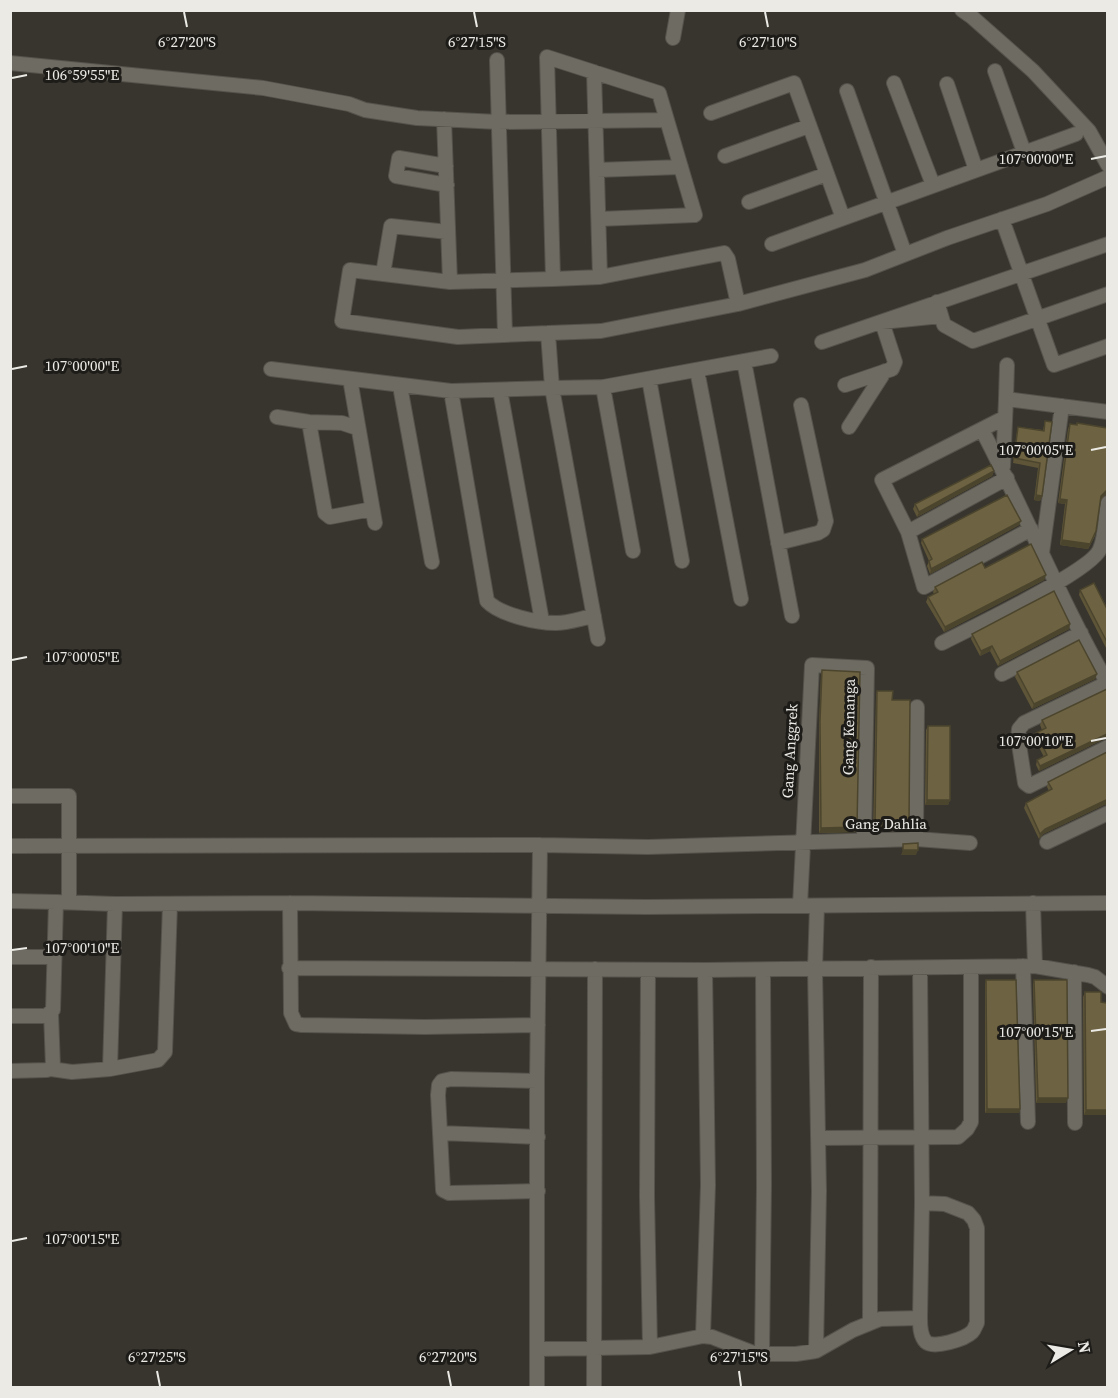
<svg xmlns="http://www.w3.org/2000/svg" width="1118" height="1398" viewBox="0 0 1118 1398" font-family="'Source Serif 4',serif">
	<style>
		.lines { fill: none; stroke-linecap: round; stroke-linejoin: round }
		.minor-casing { stroke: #54524b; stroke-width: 16 }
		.minor { stroke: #6e6b62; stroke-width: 14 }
		.wall { fill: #5e5438 }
		.shaded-wall { fill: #4c452e }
		.building { fill: #6d6241; stroke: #4c452e; stroke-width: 1.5 }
		.ticks { fill: none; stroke: #ebeae5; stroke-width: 2 }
		.labels { text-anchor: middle; stroke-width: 6; stroke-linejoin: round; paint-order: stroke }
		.street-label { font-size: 15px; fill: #ebeae5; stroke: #1e1c19 }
		.ticks-label { font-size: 15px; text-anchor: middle; fill: #ebeae5; stroke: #1e1c19; stroke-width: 6; stroke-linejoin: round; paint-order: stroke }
	</style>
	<rect width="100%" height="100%" fill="#37352d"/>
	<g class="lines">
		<defs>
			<path id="minor" d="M962,10L972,17L1033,71L1089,131L1108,165
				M673,38L678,10
				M497,60L505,335
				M10,63L263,88L349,104L365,110L417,118L498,122L667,120
				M995,71L1024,152
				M594,72L600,277
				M894,83L933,185
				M947,84L976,170
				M847,91L905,254
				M711,113L794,83L843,218
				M444,119L450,282
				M725,156L809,126
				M446,166L399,158L396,176L447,185
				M597,170L681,167
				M749,202L827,174
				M1002,219L1054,365L1108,346
				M772,244L1076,134
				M383,274L391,226L448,232
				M553,279L547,57L659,93L695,215L599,219
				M937,302L944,325L973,341L1108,294
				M738,304L728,259L724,253L600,277L553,279L450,282L350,270L342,321L458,337L548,333L601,331L738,304L865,270L947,238L1047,204L1108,177
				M548,333L552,388L598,639
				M822,342L1108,244
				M744,361L792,616
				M271,369L451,391L552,388L603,387L771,356
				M697,370L741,599
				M350,379L375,523
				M649,379L682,561
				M845,385L892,369L895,362L882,322L941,316
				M400,386L432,562
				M603,387L633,551
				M500,390L542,621
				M451,391L487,601C500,615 537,623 556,623C568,623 582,618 594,616
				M1006,399L1007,365
				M277,417L309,422L342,423L357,428
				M1004,418L882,480L908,532L924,587L1031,529
				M309,422L325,513L330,517L372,509
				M849,427L885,371
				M982,430C1026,514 1061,602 1108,684
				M1003,467L1006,399L1108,412
				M908,532L1007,478
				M778,543L818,533L823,530L826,521L801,405
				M1042,553L1062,406
				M942,643C969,629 1092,571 1100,549C1106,535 1105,517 1108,503
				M1002,674L1081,633
				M1107,683L1024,723L1019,729L1018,738L1025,783L1029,786L1108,747
				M10,796H69V902
				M916,839L917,707
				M1047,842L1108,813
				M10,846L540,845L648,847L916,839L970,843
				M10,901L56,902
				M290,903L291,1013L296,1024L302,1025L425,1027L538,1025
				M1033,903L1035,966
				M800,906L812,665L867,668L864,839
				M10,957H54
				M1023,966L1028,1122
				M289,968L705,970L1035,966L1088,975L1095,977L1108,987
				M920,968L922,1203L920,1318C920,1326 920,1336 926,1342C934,1349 965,1339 972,1332C975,1329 975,1326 977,1323V1228L974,1220L968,1213L945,1204L922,1203
				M648,970L647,1196L650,1347
				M1074,972L1075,1123
				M10,1016H46L53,1010L56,902L115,904L290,903L647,907L1108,903
				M51,1069L72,1072L110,1069L158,1060L165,1052L170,904
				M110,1069L115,904
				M10,1071L47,1070L53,1067L51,1013
				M537,1081L451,1079L442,1081L439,1085L438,1095L443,1190L449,1193L538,1191
				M440,1133L538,1137
				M819,1138L958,1137L967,1129L971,1122V968
				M870,1323L871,967
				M703,1336L708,1185L705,970
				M538,1349L650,1347L703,1336L712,1337L756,1354H796L816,1351L853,1330L880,1319L920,1318
				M816,1351L819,1191L815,969L817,906
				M762,1355L764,1186L763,970
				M537,1388V1081L540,845
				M594,1388L595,969"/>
		</defs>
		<!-- minor casing -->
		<use href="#minor" class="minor-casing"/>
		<!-- minor -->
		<use href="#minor" class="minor"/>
	</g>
	<!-- wall -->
	<path class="wall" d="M1045,421L1042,496L1040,501L1034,500L1038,468L1013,463L1017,432L1018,427L1043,430Z
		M1070,424L1106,494L1101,500L1095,536L1088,549L1060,545L1065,504L1058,503L1068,429Z
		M994,471L992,476L917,517L913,509L915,504Z
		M1021,521L1019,525L930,574L927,566L929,561L921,543L922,539Z
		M985,568L1046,575L1044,580L944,632L926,602L928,597L934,594L933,592L935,587Z
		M1080,590L1107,609V650L1079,595Z
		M1070,624L1069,629L998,666L990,651L980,656L971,639L972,634Z
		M822,670L857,827L855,832L819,833V726L821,674Z
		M1017,672L1097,674L1095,679L1032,709L1015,677Z
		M877,691L892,700L909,825L907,830L873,831L876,696Z
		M1042,720L1104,739L1039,771L1036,765L1037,760L1044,757L1034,738L1036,733L1042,730L1040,725Z
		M928,726L950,800L948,805H925L926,730Z
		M1107,752V805H1104L1043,834L1039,839L1024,808L1026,803L1049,791L1047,787L1048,782Z
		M986,980L1020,1109L1019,1113H985V984Z
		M1034,980L1066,1103H1036L1033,985Z
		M1085,992L1101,1002L1107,1003V1115H1084L1083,997Z"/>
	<!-- shaded-wall -->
	<path class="shaded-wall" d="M994,471L992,476L917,517L919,512Z
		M1107,490L1106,494L1099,501L1101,496Z
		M1036,495L1042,496L1040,501L1034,500Z
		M1060,499L1067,500L1065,504L1058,503Z
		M1021,521L1019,525L930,574L931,569Z
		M1096,531L1088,549L1060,545L1062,540Z
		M1046,575L1044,580L944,632L945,627Z
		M1070,624L1069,629L998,666L1000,661Z
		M992,646L990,651L980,656L981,651Z
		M1097,674L1095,679L1032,709L1034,704Z
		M1106,734H1107V738L1104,739L1039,771L1040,766Z
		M927,800H950L948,805H925Z
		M1106,800H1107V805H1104L1043,834L1039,839L1040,834L1045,829Z
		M909,825L907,830L873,831L875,826Z
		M857,827L855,832L819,833L821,828Z
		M903,850H918L916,855H901Z
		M1038,1098H1068L1066,1103H1036Z
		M987,1109H1020L1019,1113H985Z
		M1086,1110H1107V1115H1084Z"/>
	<!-- building -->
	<path class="building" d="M1045,421L1052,422L1042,496L1036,495L1040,463L1014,458L1018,427L1044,431Z
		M1077,423L1107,428V490L1101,496L1096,531L1090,544L1062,540L1067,500L1060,499L1070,424L1077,425Z
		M991,465L994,471L919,512L915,504Z
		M1007,495L1021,521L931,569L929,561L932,559L922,539Z
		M1031,544L1046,575L945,627L928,597L938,592L935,587L982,562L985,568Z
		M1094,583L1107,609V642L1080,590Z
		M1054,591L1070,624L1000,661L992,646L981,651L972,634Z
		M1079,640L1097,674L1034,704L1017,672Z
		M822,670L860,672L857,827L821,828L820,721Z
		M1107,689V734L1040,766L1037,760L1047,755L1036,733L1046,728L1042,720Z
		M877,691H893L892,700H910L909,825L875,826Z
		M928,726H950V800H927Z
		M1107,752V800H1106L1045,829L1040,834L1026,803L1052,789L1048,782Z
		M918,843V850H903V844Z
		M986,980H1016L1020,1109H987Z
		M1034,980H1067L1068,1098H1038Z
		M1085,992H1101V1002L1107,1003V1110H1086Z"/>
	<!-- ticks -->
	<path class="ticks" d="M184,12L187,27M474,12L477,27M765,12L768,27M12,78L27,75M1091,159L1106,156M12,369L27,366M1091,450L1106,447M12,660L27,657M1091,741L1106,738M12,950L27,948M1091,1031L1106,1029M12,1241L27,1238M157,1371L160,1386M448,1371L451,1386M739,1371L741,1386"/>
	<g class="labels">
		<!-- street labels -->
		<g class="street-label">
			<text transform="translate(849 727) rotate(-89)" y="5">Gang Kenanga</text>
			<text transform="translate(790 751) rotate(-87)" y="5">Gang Anggrek</text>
			<text x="886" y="829">Gang Dahlia</text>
		</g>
	</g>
	<g class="ticks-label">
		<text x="187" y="47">6°27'20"S</text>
		<text x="477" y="47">6°27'15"S</text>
		<text x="768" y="47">6°27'10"S</text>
		<text x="82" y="80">106°59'55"E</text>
		<text x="1036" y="164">107°00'00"E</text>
		<text x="82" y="371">107°00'00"E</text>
		<text x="1036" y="455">107°00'05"E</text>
		<text x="82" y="662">107°00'05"E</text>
		<text x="1036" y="746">107°00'10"E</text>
		<text x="82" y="953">107°00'10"E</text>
		<text x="1036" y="1037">107°00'15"E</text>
		<text x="82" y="1244">107°00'15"E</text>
		<text x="157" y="1362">6°27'25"S</text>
		<text x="448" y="1362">6°27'20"S</text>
		<text x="739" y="1362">6°27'15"S</text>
	</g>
	<!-- border -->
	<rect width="1118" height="1398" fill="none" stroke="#ebeae5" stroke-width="24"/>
	<!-- north arrow -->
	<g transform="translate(1070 1350) rotate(79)" stroke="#1e1c19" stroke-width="4.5" paint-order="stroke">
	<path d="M0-4.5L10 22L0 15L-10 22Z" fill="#ebeae5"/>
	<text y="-9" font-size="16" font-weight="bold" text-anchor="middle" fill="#ebeae5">N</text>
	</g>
</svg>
